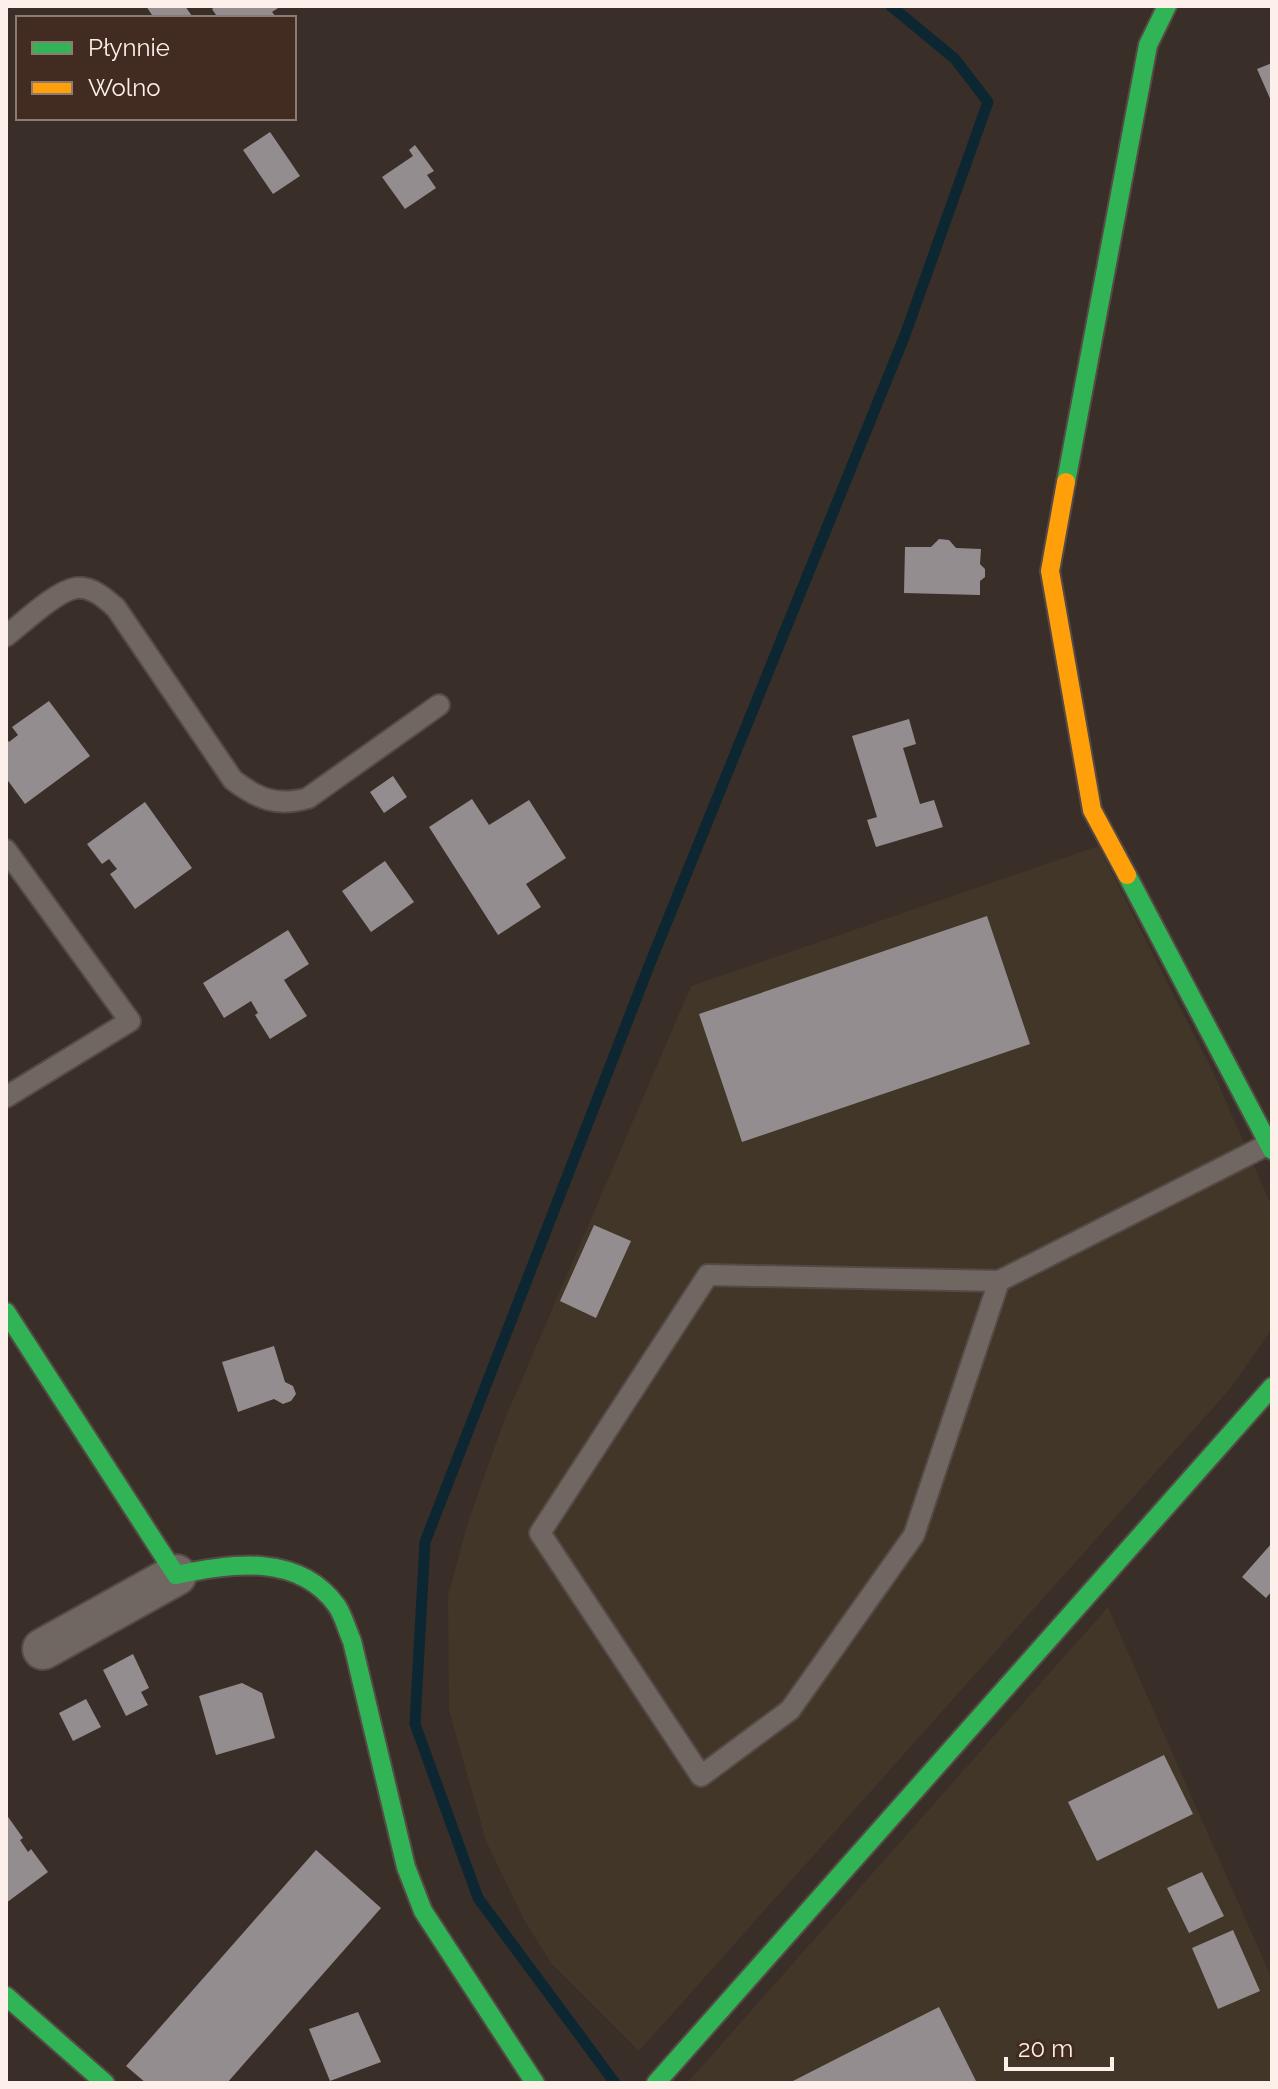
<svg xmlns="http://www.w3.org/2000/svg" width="1278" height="2089" viewBox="0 0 1278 2089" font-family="Raleway,sans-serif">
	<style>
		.commercial { fill: #413627 }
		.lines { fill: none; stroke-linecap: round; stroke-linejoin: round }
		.stream { stroke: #0c2732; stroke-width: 11 }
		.building { fill: #948d90 }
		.lane-casing { stroke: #554a45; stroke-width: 24 }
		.street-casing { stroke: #554a45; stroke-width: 44 }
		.fast-casing { stroke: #554a45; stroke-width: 22 }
		.slow-casing { stroke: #554a45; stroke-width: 22 }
		.lane { stroke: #706763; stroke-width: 20 }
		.street { stroke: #706763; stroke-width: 40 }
		.fast { stroke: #30b455; stroke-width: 18 }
		.slow { stroke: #ff9f0a; stroke-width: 18 }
	</style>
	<rect width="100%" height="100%" fill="#3a2e28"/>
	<!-- commercial -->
	<path class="commercial" d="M1098,846L1214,1074L1272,1207V1329L1230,1389L639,2051L551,1963L523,1918L486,1841L449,1710L448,1595L469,1519L504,1421L691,986Z
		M1108,1607L1272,1979V2083H687Z"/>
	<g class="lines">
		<!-- stream -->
		<path class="stream" d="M615,2083L478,1898L415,1724L425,1542L649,966L905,335L988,102L955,59L891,6"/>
	</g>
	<!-- building -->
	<path class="building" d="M146,6H185L192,16L154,18Z
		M216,6H281L272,12L277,18H218L212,9Z
		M1272,63V103L1257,69Z
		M270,132L300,176L273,194L243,150Z
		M415,145L434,171L427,175L436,188L405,209L382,177L413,156L409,150Z
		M939,539L949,540L956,548L981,549L980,564L985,569V577L980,581V595L904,593L905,547H931Z
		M49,701L90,756L25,804L6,778V738L9,742L18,735L12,727Z
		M909,719L916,744L903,748L920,804L934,800L943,827L876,847L867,820L877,817L852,736Z
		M393,776L407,797L384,813L370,792Z
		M472,799L489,825L529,800L566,858L526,884L541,907L498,935L429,827Z
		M145,802L192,868L135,909L110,874L117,869L109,859L102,864L87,844Z
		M385,861L414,902L371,932L342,891Z
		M987,916L1030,1044L742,1142L699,1014Z
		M288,930L309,964L284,980L307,1016L270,1039L255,1015L258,1013L251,1001L224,1018L203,983Z
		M594,1225L631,1241L596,1318L560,1301Z
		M274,1346L285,1382L293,1386L296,1394L291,1401L283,1404L274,1399L238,1412L222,1362Z
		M1272,1543V1591L1266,1598L1242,1577Z
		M133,1654L149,1688L141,1692L148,1705L126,1716L103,1670Z
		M242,1683L262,1693L275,1738L216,1755L199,1696Z
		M86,1699L101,1727L73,1741L59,1713Z
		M1164,1755L1193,1814L1097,1861L1068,1802Z
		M6,1814L23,1838L20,1840L28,1852L31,1849L48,1872L6,1903Z
		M316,1850L381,1908L227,2083H146L126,2066Z
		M1202,1872L1224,1916L1189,1933L1167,1888Z
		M1233,1930L1260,1991L1218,2009L1192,1948Z
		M939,2007L977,2083H789L840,2057Z
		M358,2012L381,2062L330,2081L309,2029Z"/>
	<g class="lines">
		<defs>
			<path id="lane" d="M6,636C23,623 56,591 76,588C91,586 105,598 116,608L233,780C258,799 277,807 308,798L439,705
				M6,850L130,1021L6,1097
				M999,1281L708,1275L540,1533L701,1776L790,1710L914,1535L999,1281L1269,1144"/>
			<path id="street" d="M43,1649L176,1575"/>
			<path id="fast" d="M1066,482L1148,45L1167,6
				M1127,875L1272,1150
				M6,1312L176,1575C232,1563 299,1553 337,1606C344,1617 347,1630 352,1641L406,1867L423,1911L535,2083
				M6,1996L105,2083
				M656,2083L1272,1387"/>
			<path id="slow" d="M1066,482L1050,571L1092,810L1127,875"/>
		</defs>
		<!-- lane casing -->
		<use href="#lane" class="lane-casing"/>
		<!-- street casing -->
		<use href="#street" class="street-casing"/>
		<!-- fast casing -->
		<use href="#fast" class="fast-casing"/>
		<!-- slow casing -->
		<use href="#slow" class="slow-casing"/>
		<!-- lane -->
		<use href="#lane" class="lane"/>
		<!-- street -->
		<use href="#street" class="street"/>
		<!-- fast -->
		<use href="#fast" class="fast"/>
		<!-- slow -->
		<use href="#slow" class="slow"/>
	</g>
	<!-- border -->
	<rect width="1278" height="2089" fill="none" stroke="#fdf0ea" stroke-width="16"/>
	<!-- legend -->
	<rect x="16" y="16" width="280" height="104" fill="#422b20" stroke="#8d7a71" stroke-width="2"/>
	<rect x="32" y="42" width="40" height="12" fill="#30b455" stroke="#8d7a71" stroke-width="2"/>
	<text x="88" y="56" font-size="24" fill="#fdf0ea">Płynnie</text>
	<rect x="32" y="82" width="40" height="12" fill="#ff9f0a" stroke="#8d7a71" stroke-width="2"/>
	<text x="88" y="96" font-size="24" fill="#fdf0ea">Wolno</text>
	<!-- scale -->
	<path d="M1006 2057v12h106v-12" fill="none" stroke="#fdf0ea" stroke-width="4"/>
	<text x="1018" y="2057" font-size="24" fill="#fdf0ea" stroke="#422b20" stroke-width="6" paint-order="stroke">20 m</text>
</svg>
